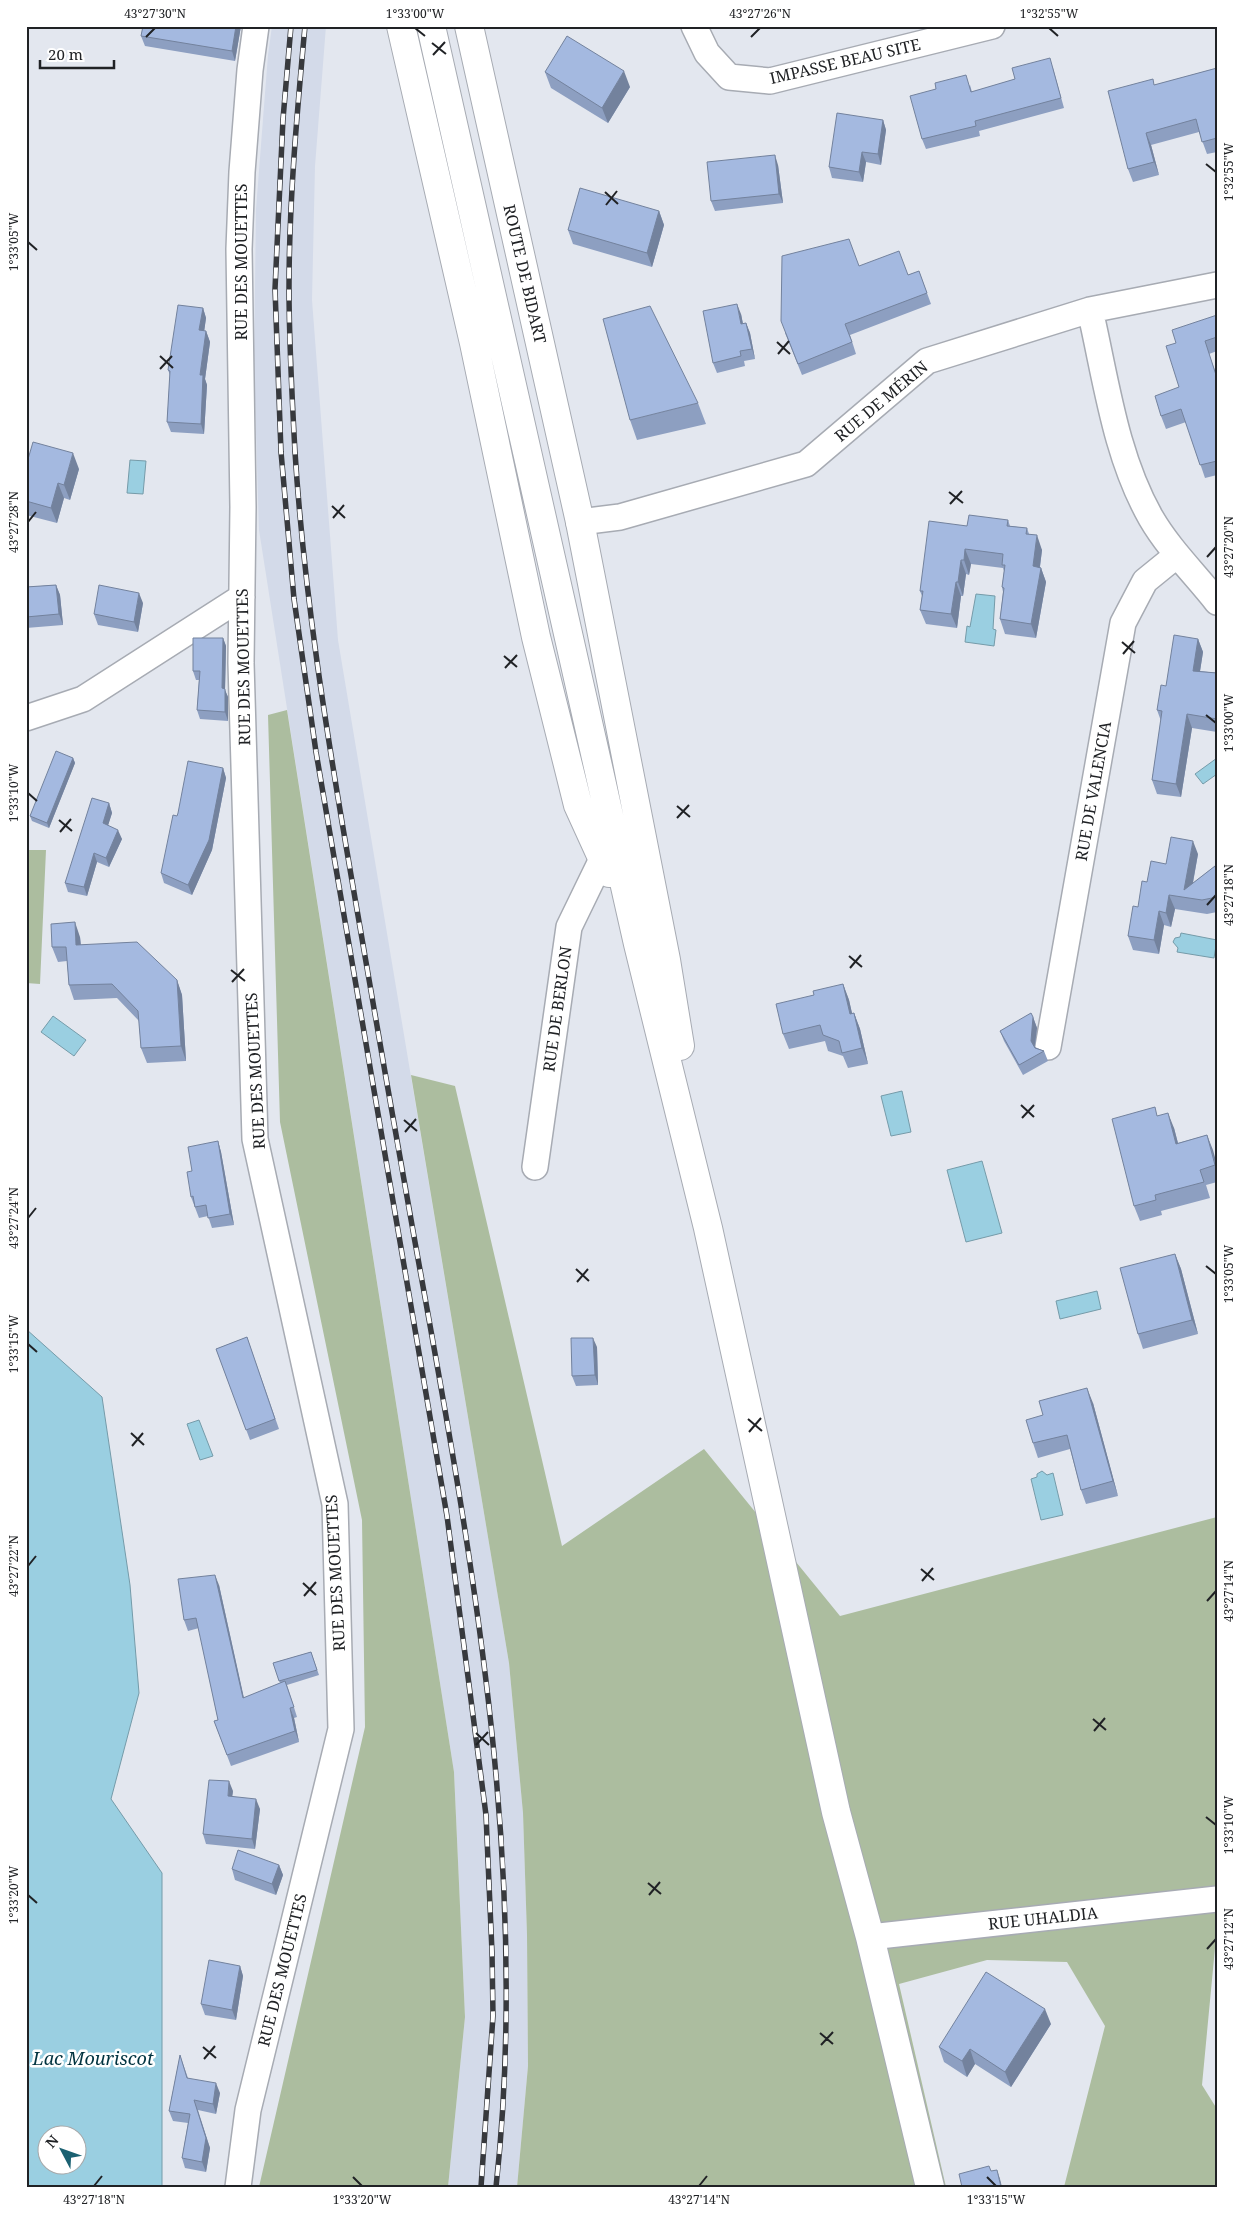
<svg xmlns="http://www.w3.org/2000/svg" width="1243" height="2213" viewBox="0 0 1243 2213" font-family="'Noto Serif',serif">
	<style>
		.built { fill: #d3dae9 }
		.green { fill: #acbd9f }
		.water { fill: #9acfe1; stroke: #759ba9; fill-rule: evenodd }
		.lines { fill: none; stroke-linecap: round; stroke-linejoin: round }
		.minor-casing { stroke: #a7abb3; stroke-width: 28 }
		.secondary-casing { stroke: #a7abb3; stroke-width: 30 }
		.primary-casing { stroke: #a7abb3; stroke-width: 30 }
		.minor { stroke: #fff; stroke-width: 25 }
		.secondary { stroke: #fff; stroke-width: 28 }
		.primary { stroke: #fff; stroke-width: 28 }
		.rail-casing { stroke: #37393d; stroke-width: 5.5 }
		.rail { stroke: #fff; stroke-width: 4; stroke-dasharray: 11; stroke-linecap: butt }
		.wall { fill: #8d9fc1 }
		.shaded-wall { fill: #73829d }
		.building { fill: #a4b9e0; stroke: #73829d }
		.ticks { fill: none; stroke: #202225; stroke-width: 2 }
		.labels { text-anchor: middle; stroke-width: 5; stroke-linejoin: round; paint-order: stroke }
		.street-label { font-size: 16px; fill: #202225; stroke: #fff }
		.water-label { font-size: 18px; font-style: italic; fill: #013340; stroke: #fff }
		.neatline { fill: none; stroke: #202225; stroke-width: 2 }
		.ticks-label { font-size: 12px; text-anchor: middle; fill: #202225 }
	</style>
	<rect width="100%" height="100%" fill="#e3e7ef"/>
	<!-- built -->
	<path class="built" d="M272,26H326L315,166L312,300L338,640L509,1663L523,1813L527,1935L528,2066L517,2187H448L465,2017L454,1772L259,530L254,366L256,209L268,55Z"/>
	<!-- green -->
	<path class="green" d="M287,710L454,1772L465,2017L448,2187H259L365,1727L362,1520L280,1122L268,715Z
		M26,850H46L40,984L26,983Z
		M411,1075L455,1086L562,1546L704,1449L840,1616L1217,1517V1927L1202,2085L1217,2109V2187H1064L1105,2026L1067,1962L987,1960L899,1984L946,2187H517L528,2066L527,1935L523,1813L509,1663Z"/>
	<!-- water -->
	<path class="water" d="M130,460L146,461L143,494L127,493Z
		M976,594L995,596L993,629L996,630L994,646L965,642L967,626L970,627Z
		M1217,758V774L1203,784L1195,774Z
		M1181,933L1217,940L1214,958L1177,952L1178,948L1173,942L1175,938L1180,937Z
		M53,1016L86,1040L74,1056L41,1032Z
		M902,1091L911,1132L891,1136L881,1096Z
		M982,1161L1002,1233L966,1242L947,1170Z
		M1097,1291L1101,1309L1060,1319L1056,1301Z
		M26,1329L102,1397L130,1585L139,1693L111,1799L162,1873V2187H26ZM48,2136H78V2166H48Z
		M199,1420L213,1456L200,1460L187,1424Z
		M1042,1471L1047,1475L1053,1473L1063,1515L1041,1520L1031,1479L1037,1477V1474Z"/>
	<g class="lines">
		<defs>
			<path id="minor" d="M694,26L707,53L729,77L770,81L992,26
				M1090,310C1106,379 1115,455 1151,518C1169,549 1195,574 1217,602
				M580,522L620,517L806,464L927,361L1090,310L1217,285
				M26,718L83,699L242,597
				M1048,1047L1123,623L1145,581L1177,555
				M535,1167L569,927L603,857
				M870,1937L1217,1899
				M238,2187L248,2110L341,1729L335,1504L255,1139L241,663L243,507L239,249L242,172L250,70L256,26"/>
			<path id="secondary" d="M469,26L580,522"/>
			<path id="primary" d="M401,26L474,343L536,637L578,805L609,873
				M431,26L638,944L708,1228L836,1812L870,1937L930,2187
				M580,522L666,960L680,1046"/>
		</defs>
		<!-- minor casing -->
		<use href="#minor" class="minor-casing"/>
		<!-- secondary casing -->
		<use href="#secondary" class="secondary-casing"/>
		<!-- primary casing -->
		<use href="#primary" class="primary-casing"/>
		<!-- minor -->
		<use href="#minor" class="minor"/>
		<!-- secondary -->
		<use href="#secondary" class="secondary"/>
		<!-- primary -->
		<use href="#primary" class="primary"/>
		<defs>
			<path id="rail" d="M291,26L283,119L275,289L281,452L294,599L316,752L447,1516L486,1815L492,1952L493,2016L481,2187
				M305,26C297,113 289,201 289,288C289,343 292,398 295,452C304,594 327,735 351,875C372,997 393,1120 415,1242C471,1552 531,1870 496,2187"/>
		</defs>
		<!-- rail casing -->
		<use href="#rail" class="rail-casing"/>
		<!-- rail -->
		<use href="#rail" class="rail"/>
	</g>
	<!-- wall -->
	<path class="wall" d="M143,26H241L235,61L145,46L141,36Z
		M1053,68L1064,108L979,131L980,136L926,149L922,139L970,85L972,92Z
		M1217,68V152L1207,154L1199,132L1151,145L1159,175L1133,182L1128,169L1155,85Z
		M545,72L630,87L608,123L551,88Z
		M883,120L886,130L881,165L866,162L863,182L832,178L829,167Z
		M778,165L783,203L715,211L711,201Z
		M659,211L664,225L652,267L573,244L568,230Z
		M859,266L908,275L919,271L931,304L850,335L856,354L802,375L785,333Z
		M203,308L206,318L204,331H206L210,342L205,379L207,385L204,434L171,432L167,422L170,375L168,370Z
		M741,314L743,324L746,323L750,333L755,359L744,361L745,366L717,373L713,363Z
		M1217,315V351L1209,354L1217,376V475L1205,478L1186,422L1166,429L1161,416L1179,387L1176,343Z
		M698,403L706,424L637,440L630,420Z
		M26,466L79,469L70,500L64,498L57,523L26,515Z
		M1008,520L1010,526L1027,528L1029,534L1042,550L1040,567L1041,568L1046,582L1036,638L1005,634L1000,619L1003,592L1002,587L1004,571L1003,568L971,564L969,575L966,574L963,596H961L957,628L926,624L920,610L922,596L920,591L967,526Z
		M56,585L60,595L63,625L26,628V587Z
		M143,603L138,632L98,625L94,614Z
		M223,638L226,646L225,690L228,697V721L200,719L197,710L199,680H196L193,671Z
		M1198,639L1203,652L1200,671L1217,673V732L1192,728L1181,797L1157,794L1152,780L1161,721L1157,710L1166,686Z
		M73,758L75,763L49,828L32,821L30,816Z
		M223,768L226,778L212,850L192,895L164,883L161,873L177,816Z
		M109,803L112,813L108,825L122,839L109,867L97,862L87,896L68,892L65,883Z
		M1198,854L1193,883L1215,866L1217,872V912L1207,914L1175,909L1171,927L1164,925L1159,954L1133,950L1128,936L1138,907L1166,864Z
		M80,937L81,945L177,980L182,995L186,1061L147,1063L141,1048L139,1021L117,998L74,1000L69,985L67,961L58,962L52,947Z
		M843,984L849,1000L852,1014L854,1013L860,1029L868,1064L848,1068L843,1056L828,1051L825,1041L789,1049L783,1034L814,995Z
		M1033,1017L1037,1028L1035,1047L1044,1051L1048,1061L1023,1075L1004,1041L1000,1031Z
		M1158,1116L1174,1128L1178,1143L1207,1135L1217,1165V1182L1206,1185L1210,1198L1161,1211L1162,1215L1140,1221L1134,1206Z
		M218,1141L221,1152L234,1225L212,1228L208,1216L199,1218L191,1197L192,1171Z
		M1175,1254L1181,1269L1198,1334L1143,1349L1138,1334Z
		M247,1337L279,1429L250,1440L216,1349Z
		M597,1347L598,1385L576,1386L572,1376Z
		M1093,1403L1118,1496L1086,1504L1081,1490L1070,1449L1038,1458L1033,1443Z
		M219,1585L244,1698L280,1683L273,1663L311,1652L319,1675L287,1685L297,1717L294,1718L299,1742L231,1766L214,1721L218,1720L199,1628L188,1631L184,1620Z
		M233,1791L232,1796L260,1809L255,1849L206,1844L203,1834Z
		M279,1865L283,1875L276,1895L235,1880L232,1869Z
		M240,1966L243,1976L236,2020L205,2015L201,2004Z
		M1051,2024L1011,2087L975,2064L967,2077L944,2062L939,2047Z
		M180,2055L188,2078L220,2093L216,2114L198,2110L210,2148L206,2172L185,2168L182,2158L188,2123L173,2121L169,2111Z"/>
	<!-- shaded-wall -->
	<path class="shaded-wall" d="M236,26H241L235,61L232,51Z
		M624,71L630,87L608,123L602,108Z
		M883,120L886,130L881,165L878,154Z
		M1146,133L1151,145L1159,175L1154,162Z
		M862,152L866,162L863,182L859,172Z
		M775,155L778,165L783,203L779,194Z
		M659,211L664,225L652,267L647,253Z
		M737,304L741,314L745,334L741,324Z
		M203,308L206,318L203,340L199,330Z
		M746,323L750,333L755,359L752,349Z
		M206,331L210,342L205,379L207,385L204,434L201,424L200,375Z
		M73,453L79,469L70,500L64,485Z
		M58,483L64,498L57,523L51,508Z
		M1037,535L1042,550L1038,581L1033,566Z
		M965,549L971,564L969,575L964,560Z
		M961,560L966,574L963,596L958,582Z
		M1041,568L1046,582L1036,638L1031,624Z
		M956,582L961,596L957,628L951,614Z
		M56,585L60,595L63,625L59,614Z
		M139,593L143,603L138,632L134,622Z
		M223,638L226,646L225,690L228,697V721L225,712L222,688Z
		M1198,639L1203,652L1198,684L1193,671Z
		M1187,714L1192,728L1181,797L1176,784Z
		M73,758L75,763L49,828L47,823Z
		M223,768L226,778L212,850L192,895L188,885Z
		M109,803L112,813L106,832L103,823Z
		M118,830L122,839L109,867L106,858Z
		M1193,841L1198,854L1190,898L1184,890Z
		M94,853L97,862L87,896L84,887Z
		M1169,895L1175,909L1171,927L1166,913Z
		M1159,911L1164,925L1159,954L1154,940Z
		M75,922L80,937L82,960L76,945Z
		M177,980L182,995L186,1061L181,1046Z
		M843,984L849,1000L856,1030L850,1014Z
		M854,1013L860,1029L868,1064L862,1048Z
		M1033,1017L1037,1028L1034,1051L1031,1041Z
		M1168,1113L1174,1128L1182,1159L1176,1144Z
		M1207,1135L1213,1150L1217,1165V1169Z
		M218,1141L221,1152L234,1225L230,1214Z
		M1175,1254L1181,1269L1198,1334L1192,1320Z
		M593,1338L597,1347L598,1385L595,1375Z
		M1087,1388L1093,1403L1118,1496L1113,1481Z
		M215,1575L219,1585L246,1708L243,1698Z
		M290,1708L294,1718L299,1742L295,1731Z
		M229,1781L233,1791L231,1806L228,1796Z
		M256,1799L260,1809L255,1849L252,1839Z
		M279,1865L283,1875L276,1895L272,1884Z
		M240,1966L243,1976L236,2020L232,2010Z
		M1045,2009L1051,2024L1011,2087L1005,2072Z
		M970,2049L975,2064L967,2077L962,2061Z
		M216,2083L220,2093L216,2114L213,2104Z
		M194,2100L210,2148L206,2172L202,2162Z
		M997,2170L1000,2179L1002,2187H1001Z"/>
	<!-- building -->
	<path class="building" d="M143,26H236L232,51L141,36Z
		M567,36L624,71L602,108L545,72Z
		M1050,58L1061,98L975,121L976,126L922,139L910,96L936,89L935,83L966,75L971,92L1015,79L1012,68Z
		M1217,68V138L1202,142L1196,119L1146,133L1154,162L1128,169L1108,91L1153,79L1154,85Z
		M837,113L883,120L878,154L862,152L859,172L829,167Z
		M775,155L779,194L711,201L707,162Z
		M580,188L659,211L647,253L568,230Z
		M849,239L859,266L899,251L908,275L919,271L927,293L845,324L852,342L798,364L781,321L782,256Z
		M737,304L741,324L746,323L752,349L740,351L741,356L713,363L703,311Z
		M178,305L203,308L199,330L206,331L200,375H203L201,424L167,422L170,371L168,370Z
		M650,306L698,403L630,420L603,319Z
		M1217,315V337L1205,341L1217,378V461L1200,465L1181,409L1161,416L1155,396L1179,387L1166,346L1176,343L1172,330Z
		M33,442L73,453L64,485L58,483L51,508L26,501V466Z
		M969,515L1008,520L1007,526L1027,528L1026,534L1037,535L1033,566L1041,568L1031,624L1000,619L1004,588L1002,587L1005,565H1002L1003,554L965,549L964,560H961L958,582H956L951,614L920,610L923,591H920L929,521L967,526Z
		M56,585L59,614L26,617V587Z
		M99,585L139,593L134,622L94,614Z
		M1174,635L1198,639L1193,671L1217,673V719L1187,714L1176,784L1152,780L1162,711L1157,710L1161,685L1166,686Z
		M193,638H223L222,688L225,689V712L197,710L200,671H193Z
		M56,751L73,758L47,823L30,816Z
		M188,761L223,768L209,840L188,885L161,873L173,815L177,816L178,813Z
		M92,798L109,803L103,823L118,830L106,858L94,853L84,887L65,883Z
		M1171,837L1193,841L1184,890L1215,866L1217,876V897L1202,900L1169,895L1166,913L1159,911L1154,940L1128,936L1133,906L1138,907L1142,881L1147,882L1151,861L1166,864Z
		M75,922L76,945L137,942L177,980L181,1046L141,1048L138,1011L112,984L69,985L66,947H52L51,924Z
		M843,984L850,1014L854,1013L862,1048L842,1053L839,1041L823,1035L820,1025L783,1034L776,1004L814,995L813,991Z
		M1031,1013L1033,1017L1031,1041L1035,1048L1044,1051L1019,1065L1000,1031Z
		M1155,1107L1157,1116L1168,1113L1176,1144L1207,1135L1215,1165L1200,1170L1204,1182L1155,1195L1156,1200L1134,1206L1112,1119Z
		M218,1141L230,1214L208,1218L206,1205L195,1207L193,1196L191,1197L187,1172L192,1171L188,1147Z
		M1175,1254L1192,1320L1138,1334L1120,1268Z
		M247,1337L275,1419L246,1430L216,1349Z
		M571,1338H593L595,1375L572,1376Z
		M1087,1388L1113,1481L1081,1490L1067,1435L1033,1443L1026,1420L1043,1415L1039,1401Z
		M215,1575L243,1698L285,1681L294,1707L290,1708L295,1731L227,1755L214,1721L218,1720L196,1618L184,1620L178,1579Z
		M311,1652L317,1670L279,1681L273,1663Z
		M209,1780L229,1781L228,1796L256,1799L252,1839L203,1834Z
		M238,1850L279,1865L272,1884L232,1869Z
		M209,1960L240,1966L232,2010L201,2004Z
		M986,1972L1045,2009L1005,2072L970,2049L962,2061L939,2047Z
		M180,2055L187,2078L216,2083L213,2104L194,2100L206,2138L202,2162L182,2158L190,2114L169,2111Z
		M989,2166L991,2171L997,2170L1001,2187H962L959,2174Z"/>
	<!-- ticks -->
	<path class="ticks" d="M415,28L425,36M1049,28L1058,36M146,37L155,28M751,37L760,28M432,43L446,54M433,55L445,42M1206,164L1216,172M605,192L618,204M606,205L617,191M28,242L37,250M777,342L790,354M778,354L789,341M160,356L173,368M160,369L172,356M949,492L963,503M950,504L962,491M332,506L345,518M333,518L344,505M28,522L36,512M1207,557L1216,547M1122,642L1135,653M1123,654L1134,641M504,656L517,667M505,668L517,655M1206,715L1216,723M28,793L37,801M677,806L690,817M677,818L689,805M59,820L72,831M60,832L71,819M1207,905L1216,895M849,956L862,967M850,968L861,955M231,970L245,981M232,982L244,969M1021,1105L1034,1117M1022,1118L1034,1105M404,1120L417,1131M405,1132L416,1119M28,1218L36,1208M1206,1266L1216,1274M576,1269L589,1281M577,1282L588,1269M28,1344L37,1352M748,1419L762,1431M749,1432L761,1418M131,1433L144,1445M132,1446L143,1433M28,1566L36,1556M921,1569L934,1580M922,1581L933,1568M303,1583L316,1595M304,1596L316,1582M1207,1601L1216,1591M1093,1719L1106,1730M1094,1731L1105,1718M476,1733L489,1745M476,1745L488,1732M1206,1817L1216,1825M648,1883L661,1894M28,1895L37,1903M649,1895L660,1882M1207,1949L1216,1939M820,2033L833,2044M821,2045L833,2032M203,2047L216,2058M204,2059L215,2046M353,2177L362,2186M987,2177L996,2186M94,2186L102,2176M699,2186L707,2176"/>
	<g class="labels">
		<!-- street labels -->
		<g class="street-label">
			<text transform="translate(845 61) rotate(-13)" y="6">IMPASSE BEAU SITE</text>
			<text transform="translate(241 262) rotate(-90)" y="6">RUE DES MOUETTES</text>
			<text transform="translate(525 274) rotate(77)" y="6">ROUTE DE BIDART</text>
			<text transform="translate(881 401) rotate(-40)" y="6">RUE DE MÉRIN</text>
			<text transform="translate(243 667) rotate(-91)" y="6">RUE DES MOUETTES</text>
			<text transform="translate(1093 791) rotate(-80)" y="6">RUE DE VALENCIA</text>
			<text transform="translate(557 1009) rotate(-82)" y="6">RUE DE BERLON</text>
			<text transform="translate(255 1071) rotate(-93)" y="6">RUE DES MOUETTES</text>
			<text transform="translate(335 1573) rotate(-93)" y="6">RUE DES MOUETTES</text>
			<text transform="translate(1043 1918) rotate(-6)" y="6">RUE UHALDIA</text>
			<text transform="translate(282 1970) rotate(-76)" y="6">RUE DES MOUETTES</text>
		</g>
		<!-- water labels -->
		<g class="water-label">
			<text x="93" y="2065">Lac Mouriscot</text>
		</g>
	</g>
	<!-- border -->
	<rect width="1243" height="2213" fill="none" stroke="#ffffff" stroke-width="55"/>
	<!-- north arrow -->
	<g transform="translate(62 2150) rotate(311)"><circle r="24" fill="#ffffff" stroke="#a6a7a8"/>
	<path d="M0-4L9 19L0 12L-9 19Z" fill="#1b6172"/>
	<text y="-8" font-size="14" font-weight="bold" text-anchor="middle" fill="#202225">N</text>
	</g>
	<!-- scale -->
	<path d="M40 60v8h74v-8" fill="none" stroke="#202225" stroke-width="2.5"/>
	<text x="48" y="60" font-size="15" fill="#202225" stroke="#ffffff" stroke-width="4" paint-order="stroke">20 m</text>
	<rect x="28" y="28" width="1188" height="2158" class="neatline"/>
	<g class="ticks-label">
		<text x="155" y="18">43°27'30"N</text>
		<text x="415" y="18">1°33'00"W</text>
		<text x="760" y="18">43°27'26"N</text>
		<text x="1049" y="18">1°32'55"W</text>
		<text transform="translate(1229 172) rotate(-90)" y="4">1°32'55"W</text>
		<text transform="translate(14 242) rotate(-90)" y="4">1°33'05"W</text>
		<text transform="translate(14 522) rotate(-90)" y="4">43°27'28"N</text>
		<text transform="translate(1229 547) rotate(-90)" y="4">43°27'20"N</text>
		<text transform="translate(1229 723) rotate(-90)" y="4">1°33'00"W</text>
		<text transform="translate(14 793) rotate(-90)" y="4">1°33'10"W</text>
		<text transform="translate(1229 895) rotate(-90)" y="4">43°27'18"N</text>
		<text transform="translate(14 1218) rotate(-90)" y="4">43°27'24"N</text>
		<text transform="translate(1229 1274) rotate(-90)" y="4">1°33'05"W</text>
		<text transform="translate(14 1344) rotate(-90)" y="4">1°33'15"W</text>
		<text transform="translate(14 1566) rotate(-90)" y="4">43°27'22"N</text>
		<text transform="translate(1229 1591) rotate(-90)" y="4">43°27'14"N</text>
		<text transform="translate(1229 1825) rotate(-90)" y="4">1°33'10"W</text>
		<text transform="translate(14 1895) rotate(-90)" y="4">1°33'20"W</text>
		<text transform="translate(1229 1939) rotate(-90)" y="4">43°27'12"N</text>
		<text x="94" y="2204">43°27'18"N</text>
		<text x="362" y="2204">1°33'20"W</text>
		<text x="699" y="2204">43°27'14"N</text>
		<text x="996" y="2204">1°33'15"W</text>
	</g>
</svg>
